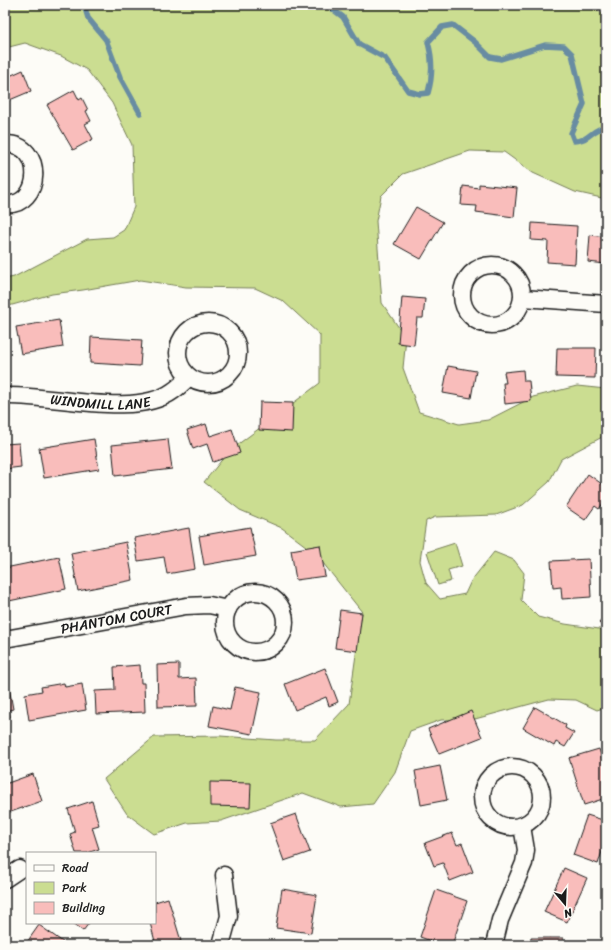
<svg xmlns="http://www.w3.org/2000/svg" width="611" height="950" viewBox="0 0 611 950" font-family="Sriracha,sans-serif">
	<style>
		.green { fill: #cbdd91; stroke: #747c56 }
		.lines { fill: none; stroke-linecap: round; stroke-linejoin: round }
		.stream { stroke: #688ca2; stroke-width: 5.5 }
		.building { fill: #f9bdbb; stroke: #1c1c1c }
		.street-casing { stroke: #1c1c1c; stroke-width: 19 }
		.street { stroke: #fdfcf7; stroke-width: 16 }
		.labels { text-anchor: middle; stroke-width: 4; stroke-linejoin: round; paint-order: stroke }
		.street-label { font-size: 14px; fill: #1c1c1c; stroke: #fdfcf7 }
	</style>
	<rect width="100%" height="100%" fill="#fdfcf7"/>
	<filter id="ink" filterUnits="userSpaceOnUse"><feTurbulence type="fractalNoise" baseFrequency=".025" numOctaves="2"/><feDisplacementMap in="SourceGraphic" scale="8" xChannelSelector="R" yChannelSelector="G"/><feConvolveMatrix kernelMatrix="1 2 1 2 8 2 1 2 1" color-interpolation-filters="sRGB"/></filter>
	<g filter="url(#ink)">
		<!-- green -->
		<path class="green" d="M5,5H587L606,15V199L575,192L533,173L504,152L470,151L403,174L381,196L376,221L382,303L406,338L403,368L419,412L459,424L488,420L533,397L577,386L606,389V435L561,459L549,482L523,505L496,515L435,517L426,521L420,561L426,583L440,599L465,594L471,581L494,552L514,560L524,573L521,600L538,617L565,624L606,630V707L597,710L576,700L549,699L475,719L441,720L410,731L395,772L373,804L341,807L303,793L221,821L187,823L154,834L127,814L104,779L154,737L220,736L276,740H315L349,704L362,612L315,553L282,528L240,510L204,482L229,451L320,383V335L283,301L255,288L186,287L140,280L83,290L52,294L5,307V279L14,277L87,239L113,237L124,230L134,207L133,177L132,145L112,103L87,70L61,56L25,43L5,48Z
			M455,543L462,566L448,570L451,581L438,585L427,552Z"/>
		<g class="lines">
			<!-- stream -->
			<path class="stream" d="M84,5L88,18L106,40L120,77L140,113
				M327,5L343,17L359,44L385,58L408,91L420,94L428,93C433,76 433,60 428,42L442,27L453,25L475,42L490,57L501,59L545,45L564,46L572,54L584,104L571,133L574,141C590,141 591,129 606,127"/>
		</g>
		<!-- building -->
		<path class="building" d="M23,70L31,91L5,102V78Z
			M74,90L79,100L82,98L88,110L86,111L91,121L85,124L93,139L73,150L47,105Z
			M479,184L517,188L514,217L476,212L477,206L461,205L463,186L479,188Z
			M416,207L443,222L421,259L394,244Z
			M532,223L577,226L575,264L547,262L548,241L531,240Z
			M590,235L606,237V264L588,262Z
			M402,297L425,299L423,318H417L414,345L398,343Z
			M59,320L63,347L21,354L16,327Z
			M91,337L142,340L140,366L90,363Z
			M557,348H596L595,378L556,377Z
			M448,366L476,371L471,398L443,393Z
			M523,370L524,381H529L531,401L505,404L503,383H506L504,372Z
			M260,402L293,403L292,432L259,430Z
			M206,424L210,436L232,429L240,453L213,462L207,444L193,449L187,430Z
			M94,439L99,469L44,478L39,448Z
			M168,439L172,469L115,476L112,445Z
			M19,443L21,467L5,469V444Z
			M588,474L606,487V499L599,509L595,506L585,520L566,507Z
			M250,527L256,556L204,565L199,536Z
			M189,528L195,569L167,574L164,557L138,561L134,538Z
			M126,542L133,580L78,591L71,553Z
			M320,545L325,576L296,580L291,550Z
			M59,557L66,589L9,601L5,583V568Z
			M589,559L591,597L562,599L561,587L553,588L551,561Z
			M340,610L362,613L357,651L335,648Z
			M606,615V630L599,623Z
			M179,664V679L196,678L197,706L158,707L157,665Z
			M140,665L141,683H144L145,712L96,714L95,691L115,690L114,667Z
			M325,668L338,702L329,706L326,697L295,710L285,684Z
			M7,676L13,709L9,710L10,717L5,718V677Z
			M64,683L65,687L82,684L86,710L29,720L25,694L42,691L41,687Z
			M235,687L261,692L252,734L209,726L213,706L230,710Z
			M535,707L566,725L565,728L574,733L565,747L556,742L554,746L523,728Z
			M471,711L482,737L439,754L428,729Z
			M599,749L606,771V786H604L606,798L584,805L569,758Z
			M440,766L447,800L421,805L415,771Z
			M33,774L42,801L5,814V784Z
			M210,782L251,783L250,807L210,806Z
			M92,801L99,825L92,827L99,849L87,853H76L70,834L75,832L68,809Z
			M296,814L310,852L284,861L270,823Z
			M587,815L606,821V839L598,864L573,855Z
			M452,833L457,845L462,843L473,872L450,881L443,863L434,866L425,843Z
			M564,868L587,878L567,922L544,912Z
			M282,889L317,895L311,933L276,928Z
			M436,890L467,901L452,945H442L420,937Z
			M168,898L181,941L169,945H156L150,923H155V902Z
			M72,923H89L83,931Z
			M39,925L67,945H25Z
			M531,938H563V945H531Z"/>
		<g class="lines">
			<defs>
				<g id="street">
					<path d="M5,144C46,143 42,208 5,204"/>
					<circle cx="492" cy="295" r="30"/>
					<path d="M523,298L606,304"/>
					<circle cx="208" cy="353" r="30"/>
					<path id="s1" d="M5,396C51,394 135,419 173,391C179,387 184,382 189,377"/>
					<circle cx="255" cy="622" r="30"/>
					<path id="s2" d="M5,639L186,606L209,605L228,609"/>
					<circle cx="512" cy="797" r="30"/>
					<path d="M5,879L20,869"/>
					<path d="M221,945L229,916L224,875"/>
					<path d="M494,945L500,920L524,863L526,850L522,826"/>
				</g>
			</defs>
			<!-- street casing -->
			<use href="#street" class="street-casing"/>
			<!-- street -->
			<use href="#street" class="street"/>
		</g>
	</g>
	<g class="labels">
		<!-- street labels -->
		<g class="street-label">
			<text dy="5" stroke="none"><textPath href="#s1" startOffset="96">WINDMILL LANE</textPath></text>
			<text dy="5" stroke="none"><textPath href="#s2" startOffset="113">PHANTOM COURT</textPath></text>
		</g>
	</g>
	<!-- margin -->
	<rect width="611" height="950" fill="none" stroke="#fdfcf7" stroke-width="20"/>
	<rect x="10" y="10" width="591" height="930" fill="none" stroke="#1c1c1c" stroke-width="1.5" filter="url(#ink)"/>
	<!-- legend -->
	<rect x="26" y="852" width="130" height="72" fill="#fdfcf7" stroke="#a3a29f"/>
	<rect x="34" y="865" width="20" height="6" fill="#fdfcf7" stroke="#a3a29f"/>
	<text x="62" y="872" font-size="12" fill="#1c1c1c">Road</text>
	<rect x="34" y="882" width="20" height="12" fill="#cbdd91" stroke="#a3a29f"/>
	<text x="62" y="892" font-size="12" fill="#1c1c1c">Park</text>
	<rect x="34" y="902" width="20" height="12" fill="#f9bdbb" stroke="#a3a29f"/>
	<text x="62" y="912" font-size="12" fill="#1c1c1c">Building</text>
	<!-- north arrow -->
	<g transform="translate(565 904) rotate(161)" stroke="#fdfcf7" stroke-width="3" paint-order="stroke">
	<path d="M0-3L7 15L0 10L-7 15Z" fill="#1c1c1c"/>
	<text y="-6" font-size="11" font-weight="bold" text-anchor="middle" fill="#1c1c1c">N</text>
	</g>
</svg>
